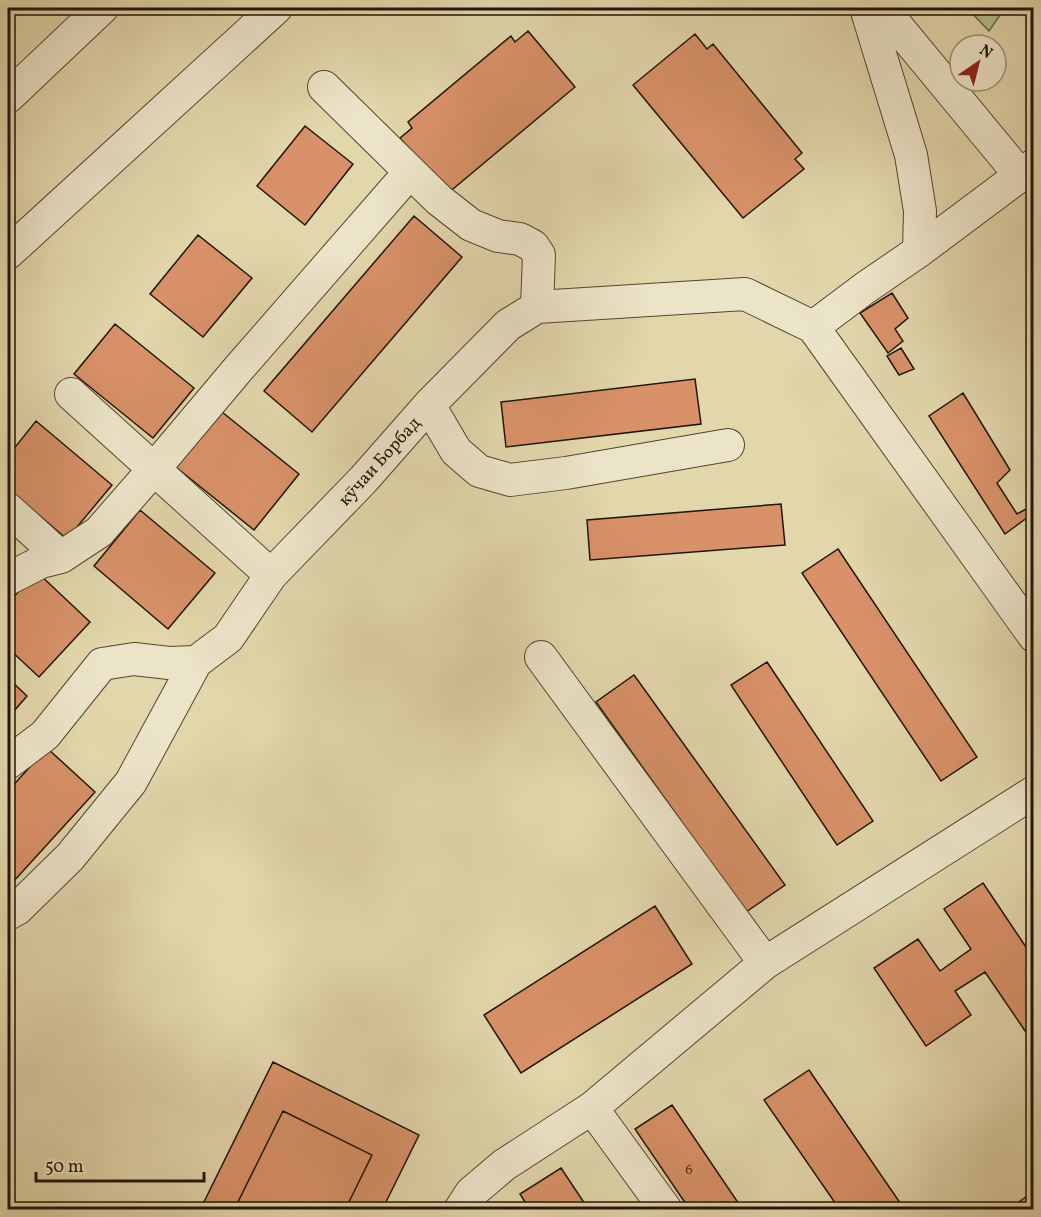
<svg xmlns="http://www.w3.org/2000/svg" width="1041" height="1217" viewBox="0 0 1041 1217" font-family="Vollkorn,serif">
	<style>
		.green { fill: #b5bd87; stroke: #6b6948; stroke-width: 1.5 }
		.building { fill: #d89168; stroke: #21150a; stroke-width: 1.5 }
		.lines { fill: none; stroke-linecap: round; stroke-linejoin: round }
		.minor-casing { stroke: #514532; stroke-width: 34 }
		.minor { stroke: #ece4c8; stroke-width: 32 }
		.labels { text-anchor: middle; stroke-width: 4.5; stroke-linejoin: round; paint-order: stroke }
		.number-label { font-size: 15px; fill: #4f3422 }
		.street-label { font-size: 18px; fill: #21150a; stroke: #ece4c8 }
	</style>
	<rect width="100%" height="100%" fill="#e2d6ab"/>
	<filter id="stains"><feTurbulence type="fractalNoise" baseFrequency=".00333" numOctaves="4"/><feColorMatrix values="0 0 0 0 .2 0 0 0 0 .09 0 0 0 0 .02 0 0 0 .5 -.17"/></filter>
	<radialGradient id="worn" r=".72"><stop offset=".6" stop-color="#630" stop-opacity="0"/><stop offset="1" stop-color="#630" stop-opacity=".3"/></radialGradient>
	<!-- green -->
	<path class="green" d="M967,8H1005L989,31Z"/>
	<!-- building -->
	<path class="building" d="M528,31L575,87L447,194L400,138L412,128L408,122L511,36L515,42Z
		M695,34L707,49L713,44L802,153L795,159L804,169L743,218L633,85Z
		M305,126L353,164L305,225L257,186Z
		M414,216L462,257L312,432L264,391Z
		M198,235L252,278L203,337L150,294Z
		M892,293L908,318L895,329L903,341L888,353L860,313Z
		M115,324L194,388L153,438L74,374Z
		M901,348L914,369L899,375L887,356Z
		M695,379L701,424L506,447L501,402Z
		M963,393L1010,470L997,483L1017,514L1028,508L1032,514L1005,534L929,416Z
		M217,408L299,474L254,530L172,464Z
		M36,421L112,485L67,539L8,489V456Z
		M781,504L785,545L590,560L587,520Z
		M140,510L215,573L168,629L94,566Z
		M838,549L977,757L941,781L802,573Z
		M37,572L90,622L39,677L8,648V603Z
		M767,662L873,821L837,845L731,685Z
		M634,675L785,885L746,912L596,702Z
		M8,678L27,696L8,718Z
		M47,748L95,792L13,882L8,877V791Z
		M983,883L1034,959V1044L985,972L955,991L971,1015L926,1046L874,968L918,939L940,971L971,949L944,909Z
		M655,906L692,964L521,1073L484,1015Z
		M273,1062L419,1135L382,1210H345L372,1155L283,1111L234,1210H200Z
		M273,1062L419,1135L382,1210H200Z
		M809,1070L905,1210H840L764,1100Z
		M672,1105L743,1210H690L635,1129Z
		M283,1111L372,1155L345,1210H234Z
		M561,1168L589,1210H530L520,1194Z
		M1034,1191V1210H1008Z"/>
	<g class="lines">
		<defs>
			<path id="minor" d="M866,8L911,155L920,211L919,251L865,288L813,327L1034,636
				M882,8L1020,175
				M324,87L439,200L471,225L498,236L520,239L533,246L539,255L537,307
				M8,97L102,8
				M919,251L1034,165
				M8,253L276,8
				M71,394L271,575
				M429,405L456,451L479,471L510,480L566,473L728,445
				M8,509L61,557
				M8,579L41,562L61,557L99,532L154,469L239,368L410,172
				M541,657L765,963L1034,792
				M8,763L45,735L102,664L134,659L169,663L196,662L228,638L271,575L363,480L429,405L508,325L537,307L745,294L813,327
				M8,914L17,909L70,857L131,782L196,662
				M592,1108L666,1210
				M460,1210L471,1193L504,1165L592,1108L765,963"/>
		</defs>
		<!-- minor casing -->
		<use href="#minor" class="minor-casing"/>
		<!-- minor -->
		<use href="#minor" class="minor"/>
	</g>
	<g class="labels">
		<!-- number labels -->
		<g class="number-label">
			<text x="689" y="1174">6</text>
		</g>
		<!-- street labels -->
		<g class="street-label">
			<text transform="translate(379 461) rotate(-48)" y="6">кӯчаи Борбад</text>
		</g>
	</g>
	<!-- margin -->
	<rect width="1041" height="1217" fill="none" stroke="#e2d6ab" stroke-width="30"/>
	<rect x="9" y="9" width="1023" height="1199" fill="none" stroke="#21150a" stroke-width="3"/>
	<rect x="15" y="15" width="1011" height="1187" fill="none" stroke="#21150a" stroke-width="1.5"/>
	<!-- north arrow -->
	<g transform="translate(978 63) rotate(35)"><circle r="28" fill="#ece4c8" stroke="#9b917c" stroke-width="1.5"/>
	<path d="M0-4.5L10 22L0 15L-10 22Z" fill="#8f2418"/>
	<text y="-9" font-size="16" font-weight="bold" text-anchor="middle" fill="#21150a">N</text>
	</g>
	<!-- scale -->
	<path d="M36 1172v9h168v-9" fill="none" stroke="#21150a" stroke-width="3"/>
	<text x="45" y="1172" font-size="18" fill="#21150a" stroke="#ece4c8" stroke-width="4.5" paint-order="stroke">50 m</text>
	<rect width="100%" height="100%" filter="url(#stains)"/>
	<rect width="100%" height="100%" fill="url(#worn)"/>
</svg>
